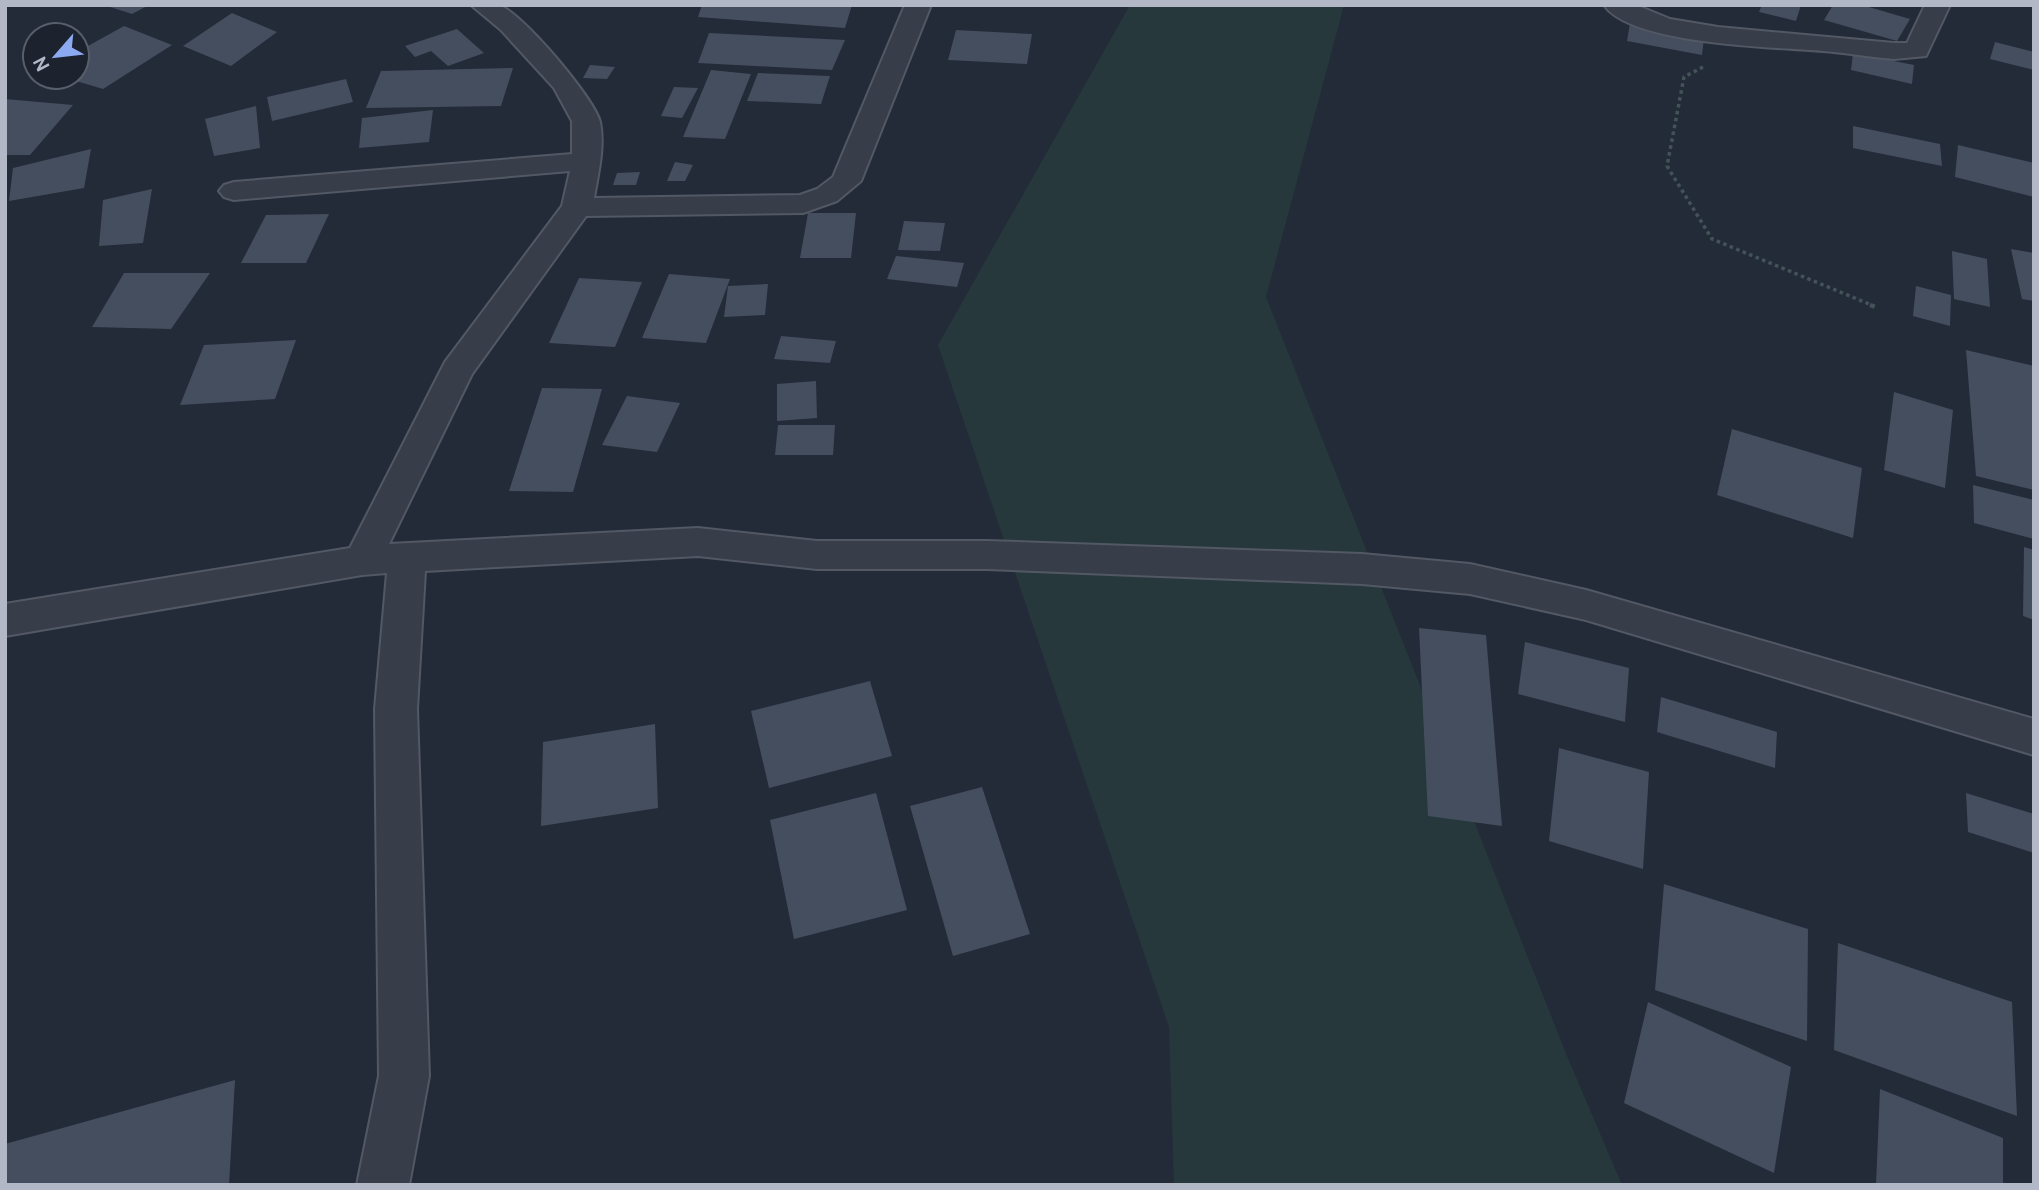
<svg xmlns="http://www.w3.org/2000/svg" width="2039" height="1190" viewBox="0 0 2039 1190" font-family="Cabin,sans-serif">
	<style>
		.green { fill: #26383b }
		.building { fill: #454e5e }
		.lines { fill: none; stroke-linecap: round; stroke-linejoin: round }
		.minor-casing { stroke: #525864; stroke-width: 4 }
		.path-far1 { stroke: #435357; stroke-width: 3.5; stroke-dasharray: 3.5 3.5; stroke-linecap: butt }
		.path { stroke: #435357; stroke-width: 4.5; stroke-dasharray: 5 5; stroke-linecap: butt }
		.minor { fill: #373d49; fill-rule: evenodd }
	</style>
	<rect width="100%" height="100%" fill="#232b39"/>
	<!-- green -->
	<path class="green" d="M1130,5H1344L1266,297L1567,1056L1622,1185H1174L1169,1027L938,345Z"/>
	<!-- building -->
	<path class="building" d="M104,5H149L132,14Z
		M702,5H852L845,28L698,17Z
		M1762,5H1801L1796,21L1759,12Z
		M1833,5H1862L1910,19L1897,41L1824,20Z
		M232,13L277,32L231,66L183,46Z
		M1630,23L1704,37L1702,55L1627,41Z
		M124,26L172,45L103,89L66,78L77,77V52Z
		M457,29L484,53L448,66L431,51L415,57L405,46Z
		M956,30L1032,34L1027,64L948,60Z
		M709,33L845,40L832,70L698,63Z
		M1995,42L2034,52V70L1990,59Z
		M1853,53L1914,65L1912,84L1851,70Z
		M590,65L615,67L607,79L583,78Z
		M513,68L501,106L366,108L381,71Z
		M711,70L751,74L725,139L683,137Z
		M758,73L830,76L821,104L747,101Z
		M346,79L353,102L272,121L267,97Z
		M674,87L698,88L682,118L661,116Z
		M5,99L73,105L30,155H5Z
		M256,106L260,148L214,156L205,119Z
		M433,110L429,142L359,148L362,118Z
		M1853,126L1940,144L1942,166L1853,148Z
		M1958,145L2034,163V197L1955,177Z
		M91,149L84,188L9,201L13,168Z
		M675,162L693,165L685,181H667Z
		M640,172L636,185H613L617,173Z
		M152,189L143,243L99,246L103,200Z
		M808,213H856L851,258H800Z
		M329,214L306,263H241L266,215Z
		M904,221L945,223L940,251L898,250Z
		M2011,249L2034,253V301L2022,299Z
		M1952,251L1987,259L1990,307L1954,299Z
		M896,256L964,263L957,287L887,279Z
		M124,273H210L171,329L92,327Z
		M669,274L730,279L706,343L642,338Z
		M579,278L642,282L615,347L549,343Z
		M768,284L765,315L724,317L728,286Z
		M1916,286L1951,295L1950,326L1913,316Z
		M781,336L836,341L830,363L774,359Z
		M296,340L275,399L180,405L204,345Z
		M1966,350L2034,366V490L1976,476Z
		M816,381L817,418L777,421V384Z
		M542,388L602,389L573,492L509,491Z
		M1894,392L1953,410L1945,488L1884,470Z
		M627,396L680,403L657,452L602,445Z
		M778,425H835L833,455H775Z
		M1732,429L1862,468L1853,538L1717,495Z
		M1973,485L2034,500V539L1974,523Z
		M2024,547L2034,550V620L2023,616Z
		M1419,628L1486,635L1502,826L1428,816Z
		M1525,642L1629,668L1625,722L1518,694Z
		M870,681L892,756L769,788L751,711Z
		M1661,697L1777,732L1775,768L1657,732Z
		M655,724L658,808L541,826L543,742Z
		M1559,748L1649,772L1643,869L1549,841Z
		M982,787L1030,934L953,956L910,806Z
		M876,793L907,910L794,939L770,820Z
		M1966,793L2034,814V853L1968,832Z
		M1664,884L1808,929L1807,1041L1655,990Z
		M1838,943L2012,1002L2017,1116L1834,1050Z
		M1648,1002L1791,1067L1774,1173L1624,1103Z
		M235,1080L229,1185H5V1144Z
		M1880,1089L2003,1138V1185H1876Z"/>
	<g class="lines">
		<defs>
			<path id="minor" d="M471,5C479,5 490,4 498,5C520,10 595,99 600,122C605,146 598,174 594,198L800,195L817,189L833,177L905,5H931L861,181L837,201L803,213L586,216L472,374L389,544L698,528L817,541H987L1362,554L1470,564L1586,590L2034,719V755L1586,620L1470,594L1362,584L987,569H817L698,556L425,571L417,709L429,1076L409,1185H357L379,1076L375,709L387,573L362,575L5,636V604L350,548L445,362L562,206L570,171L234,200L224,197L219,191L224,185L234,182L572,154V121L554,88L501,30Z
				M1604,5H1636L1670,19L1718,27L1894,43H1907L1925,5H1950L1926,56L1894,59C1870,57 1847,53 1823,51C1777,47 1631,45 1604,5Z"/>
		</defs>
		<!-- minor casing -->
		<use href="#minor" class="minor-casing"/>
		<!-- path-far1 -->
		<path class="path-far1" d="M1703,67L1684,77L1667,166L1712,239L1874,306"/>
		<!-- path -->
		<path class="path" d="M1870,305L1878,308"/>
		<!-- minor -->
		<use href="#minor" class="minor"/>
	</g>
	<!-- border -->
	<rect width="2039" height="1190" fill="none" stroke="#b2b8c5" stroke-width="14"/>
	<!-- north arrow -->
	<g transform="translate(56 56) rotate(242)"><circle r="33" fill="#1c222e" stroke="#585e6a" stroke-width="2"/>
	<path d="M0-5L12 26L0 18L-12 26Z" fill="#8caaf1"/>
	<text y="-10" font-size="19" font-weight="bold" text-anchor="middle" fill="#b2b8c5">N</text>
	</g>
</svg>
